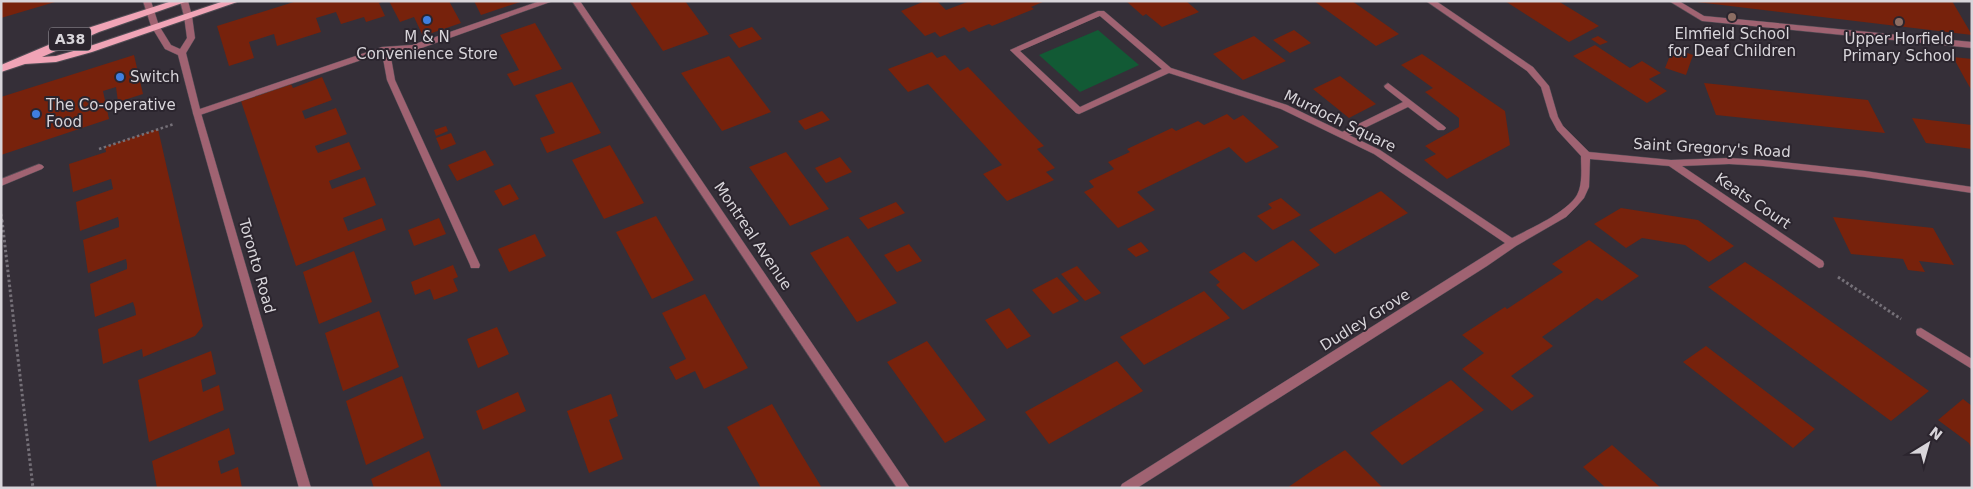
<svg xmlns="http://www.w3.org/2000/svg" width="1973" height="489" viewBox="0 0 1973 489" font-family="'DejaVu Sans',sans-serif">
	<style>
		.green { fill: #125a35 }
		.building { fill: #77220c }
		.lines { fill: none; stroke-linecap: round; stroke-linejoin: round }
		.service-casing { stroke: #524d55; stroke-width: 1 }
		.minor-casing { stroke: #524d55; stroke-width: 1 }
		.tertiary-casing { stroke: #524d55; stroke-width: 1 }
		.primary-casing { stroke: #524d55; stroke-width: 2 }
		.path-far1 { stroke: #757078; stroke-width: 2.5; stroke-dasharray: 2.5 2.5; stroke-linecap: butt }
		.path { stroke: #757078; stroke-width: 3; stroke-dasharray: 2.5 2.5; stroke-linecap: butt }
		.service { fill: #a06372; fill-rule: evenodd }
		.minor { fill: #a06372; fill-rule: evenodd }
		.tertiary { fill: #a06372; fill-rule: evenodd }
		.primary { fill: #f0a4b6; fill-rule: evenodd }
		.education-dot { fill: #8d6e63; stroke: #2b252e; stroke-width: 2 }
		.shop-dot { fill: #3f7fe0; stroke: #2b252e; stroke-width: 2 }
		.labels { text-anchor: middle; stroke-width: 4; stroke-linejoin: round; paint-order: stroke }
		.shield { fill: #2b252e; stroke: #a4a0a6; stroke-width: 1 }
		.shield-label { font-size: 14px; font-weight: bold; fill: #d8d5da }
		.poi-label { font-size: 15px; fill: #d8d5da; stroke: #2b252e }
		.street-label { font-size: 15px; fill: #d8d5da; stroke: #2b252e }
	</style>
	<rect width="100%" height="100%" fill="#352f38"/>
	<!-- green -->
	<path class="green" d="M1098,30L1139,65L1080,92L1039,55Z"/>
	<!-- building -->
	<path class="building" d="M1,1H55V2L1,18Z
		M297,1H384L379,3L385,16L366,22L364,17L341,24L336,12L316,18L321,32L277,46L274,34L249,42L254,58L229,66L217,26Z
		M389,1H449L461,23L423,36L414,17L400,22Z
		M474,1H520V2L481,15Z
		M629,1H685L709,34L663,51Z
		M925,1H937L946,10L970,1H1045L1031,7L1034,9L992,26L989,24L969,32L964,27L940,37L935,32L925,36L901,11Z
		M1126,1H1186L1199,12L1162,27L1146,14L1143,16Z
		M1314,1H1352L1399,34L1376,46Z
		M1505,1H1558L1599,26L1569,42Z
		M1697,1H1952L1972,35L1697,2Z
		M535,23L562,69L514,86L507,74L519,70L500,35Z
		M752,27L762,39L739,48L729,35Z
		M1294,30L1311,43L1290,53L1273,40Z
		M1254,36L1286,61L1243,80L1213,54Z
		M1598,36L1608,42L1600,45L1591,39Z
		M1595,45L1630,68L1642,61L1661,73L1649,79L1667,91L1647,103L1573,56Z
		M1673,48L1693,55L1686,75L1665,68Z
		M932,52L937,58L945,55L960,71L968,67L1044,146L1037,149L1055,168L1046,172L1054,180L1007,201L983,174L1002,165L987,148L928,84L908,92L888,69Z
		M1422,54L1505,111L1510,145L1447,179L1424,160L1436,154L1425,146L1459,127V118L1425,92L1433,88L1401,65Z
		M134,55L143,94L118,102L116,87L103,91L109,119L1,155V97Z
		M729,56L771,112L722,131L681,73Z
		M1953,57L1972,59V91L1965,79Z
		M1340,76L1376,104L1349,118L1313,89Z
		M322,77L332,100L302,111L305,119L336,108L347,134L315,146L316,149L318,153L349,142L361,169L329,181L332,189L365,177L376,205L343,218L345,223L348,231L382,218L386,230L296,266L241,101L291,84L293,88Z
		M572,82L601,133L547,153L540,138L555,133L535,95Z
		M1704,83L1868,100L1885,133L1716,115Z
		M822,111L830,120L805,130L798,121Z
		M1227,114L1234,120L1243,115L1279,147L1246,163L1229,147L1137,192L1155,210L1118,228L1084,192L1094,187L1089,181L1114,169L1108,162L1130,152L1127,149L1172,128L1176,131L1198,121L1204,125Z
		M1912,118L1972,125V149L1926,143Z
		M446,126L448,131L436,136L434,130Z
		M158,129L203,326L195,336L143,357L142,349L103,364L98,329L136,315L135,308L133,302L95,317L90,284L127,269V264L126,259L88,273L83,240L119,227V222L118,217L80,231L76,202L113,189L111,179L73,192L69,164L106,152L105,147Z
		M451,133L456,144L441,150L436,138Z
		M610,145L644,203L604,219L572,160Z
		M485,150L494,165L457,181L448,165Z
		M786,152L829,209L790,226L749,167Z
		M840,157L852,172L826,183L815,168Z
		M510,184L519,199L503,206L494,191Z
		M1381,191L1408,213L1335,254L1309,230Z
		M1281,198L1301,215L1273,230L1257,216L1272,208L1268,204Z
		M896,202L905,213L868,229L859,218Z
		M1621,208L1698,220L1734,246L1709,262L1685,245L1642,238L1626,248L1594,224Z
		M656,216L694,280L652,299L616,232Z
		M1833,217L1933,228L1954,265L1919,261L1925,272L1908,270L1903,259L1851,254Z
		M439,218L446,234L414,246L408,230Z
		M535,234L546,256L509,272L498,249Z
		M848,236L897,303L857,322L810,253Z
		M1293,240L1320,265L1243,310L1216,285L1220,282L1209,272L1244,252L1256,262Z
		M1589,240L1639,276L1602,301L1597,298L1542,337L1553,346L1511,376L1534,396L1512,411L1462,369L1484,353L1462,335L1505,307L1507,309L1563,272L1552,264Z
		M1141,242L1149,251L1136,257L1127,249Z
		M909,244L922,261L897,272L884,255Z
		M354,251L372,302L319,324L303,272Z
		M1745,262L1774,281L1929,391L1891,421L1708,287Z
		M453,265L458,277L453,279L458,291L434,300L430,289L415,295L411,282Z
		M1077,266L1101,293L1085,301L1061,274Z
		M1057,277L1079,301L1053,314L1032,290Z
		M1204,291L1230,318L1144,365L1120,337Z
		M705,294L748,368L704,389L695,371L676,380L669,367L686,359L662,313Z
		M1009,308L1031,336L1007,349L985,320Z
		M379,311L399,367L343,391L325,333Z
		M497,327L509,354L478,368L467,339Z
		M927,341L986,420L945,443L887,362Z
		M1706,346L1815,429L1793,448L1683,362Z
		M211,351L216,374L201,380L203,392L219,385L224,410L149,442L138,380Z
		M1117,361L1143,391L1049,444L1025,412Z
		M402,376L424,438L366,465L346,401Z
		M1451,380L1484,410L1402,465L1370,433Z
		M518,392L526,411L483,430L476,411Z
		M611,394L618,416L609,420L623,459L589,473L567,411Z
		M1963,399L1972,406V450L1969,443L1938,420Z
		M772,404L797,447L822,488H761L727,427Z
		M229,428L235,454L218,461L221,474L238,467L242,488H157L152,461Z
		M1612,445L1661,488H1606L1583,467Z
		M1345,450L1383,488H1287L1313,470Z
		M429,451L442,488H374L371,479Z"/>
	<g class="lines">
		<defs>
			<path id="service" d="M540,1H553L416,50L390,52L395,80L480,265L479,268H471L470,265L387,80L382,53L200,115H194L193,113L194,111L382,47L412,45Z
				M1669,1H1679L1704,16L1972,42V48L1702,21Z
				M1388,83L1444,126L1446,128L1444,130H1438L1408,107L1346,137H1340L1338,135L1340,133L1403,102L1385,88L1384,86Z
				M39,164L42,165L44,167L42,169L1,186V179Z"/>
			<path id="minor" d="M572,1H580L910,488H897Z
				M1426,1H1436L1533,67L1549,86L1558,117L1563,126L1589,152L1671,160L1729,158L1763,160L1865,171L1972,187V193L1865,177L1763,166L1729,164L1682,166L1823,261L1824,264L1823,267L1819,268L1669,166L1590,159L1589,187L1584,198L1577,206L1566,217L1516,246L1487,266L1137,488H1120L1122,484L1505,243L1374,154L1281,109L1169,73L1079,114L1076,113L1010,50L1098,11H1104L1171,68L1287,105L1380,150L1512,238C1531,228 1566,213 1577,195C1583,184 1581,167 1581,156L1557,130L1550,117L1541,87L1527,71ZM1100,16L1162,69L1080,107L1020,51Z
				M188,13L192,16L195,38L186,53L201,113L311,488H299L193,113L178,55L165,49L151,26L152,24H158L171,45L180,49L187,38L184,16Z
				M1921,328L1972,359V369L1917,335L1916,332L1917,329Z"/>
			<path id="tertiary" d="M143,1H151L159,26L158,28H152L151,26Z
				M180,1H188L192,16L191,18L188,19L184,16Z"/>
			<path id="primary" d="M172,1H188L99,32L42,57L56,56L84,48L224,1H240L92,52L56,62L25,64L1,72V65L91,27Z"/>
		</defs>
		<!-- service casing -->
		<use href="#service" class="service-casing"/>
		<!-- minor casing -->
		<use href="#minor" class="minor-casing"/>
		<!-- tertiary casing -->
		<use href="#tertiary" class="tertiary-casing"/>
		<!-- primary casing -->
		<use href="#primary" class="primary-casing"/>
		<!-- path-far1 -->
		<path class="path-far1" d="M99,149L174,124
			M1,214L2,221"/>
		<!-- path -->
		<path class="path" d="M2,220L33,488
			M1838,277L1901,319"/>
		<!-- service -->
		<use href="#service" class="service"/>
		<!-- minor -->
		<use href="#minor" class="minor"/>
		<!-- tertiary -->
		<use href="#tertiary" class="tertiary"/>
		<!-- primary -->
		<use href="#primary" class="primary"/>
	</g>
	<!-- markers -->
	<g class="education-dot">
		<circle cx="1732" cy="17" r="5"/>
		<circle cx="1899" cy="22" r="5"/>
	</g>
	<g class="shop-dot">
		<circle cx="427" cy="20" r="5"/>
		<circle cx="120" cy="77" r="5"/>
		<circle cx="36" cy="114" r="5"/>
	</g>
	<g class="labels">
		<!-- shield labels -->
		<rect class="shield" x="49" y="27.5" width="42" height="23" rx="4"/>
		<g class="shield-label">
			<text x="70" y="44">A38</text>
		</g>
		<!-- poi labels -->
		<g class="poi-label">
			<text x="1732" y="39">Elmfield School<tspan x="1732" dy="17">for Deaf Children</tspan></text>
			<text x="427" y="42">M &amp; N<tspan x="427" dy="17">Convenience Store</tspan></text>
			<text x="1899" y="44">Upper Horfield<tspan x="1899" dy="17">Primary School</tspan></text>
			<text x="130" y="82" text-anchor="start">Switch</text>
			<text x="46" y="110" text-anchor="start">The Co-operative<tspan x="46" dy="17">Food</tspan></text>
		</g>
		<!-- street labels -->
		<g class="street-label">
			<text transform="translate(1340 121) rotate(26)" y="5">Murdoch Square</text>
			<text transform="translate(1712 148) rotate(3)" y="5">Saint Gregory's Road</text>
			<text transform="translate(1753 201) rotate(34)" y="5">Keats Court</text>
			<text transform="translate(753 236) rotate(56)" y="5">Montreal Avenue</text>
			<text transform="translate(257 266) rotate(74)" y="5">Toronto Road</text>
			<text transform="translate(1365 320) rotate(-32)" y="5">Dudley Grove</text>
		</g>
	</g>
	<!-- border -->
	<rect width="1973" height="489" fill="none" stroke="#d8d5da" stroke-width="5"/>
	<!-- north arrow -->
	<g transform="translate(1928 444) rotate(37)" stroke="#2b252e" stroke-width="4" paint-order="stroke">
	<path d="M0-4L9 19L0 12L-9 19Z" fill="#d8d5da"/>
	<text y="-8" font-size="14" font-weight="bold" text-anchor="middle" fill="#d8d5da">N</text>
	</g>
</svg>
